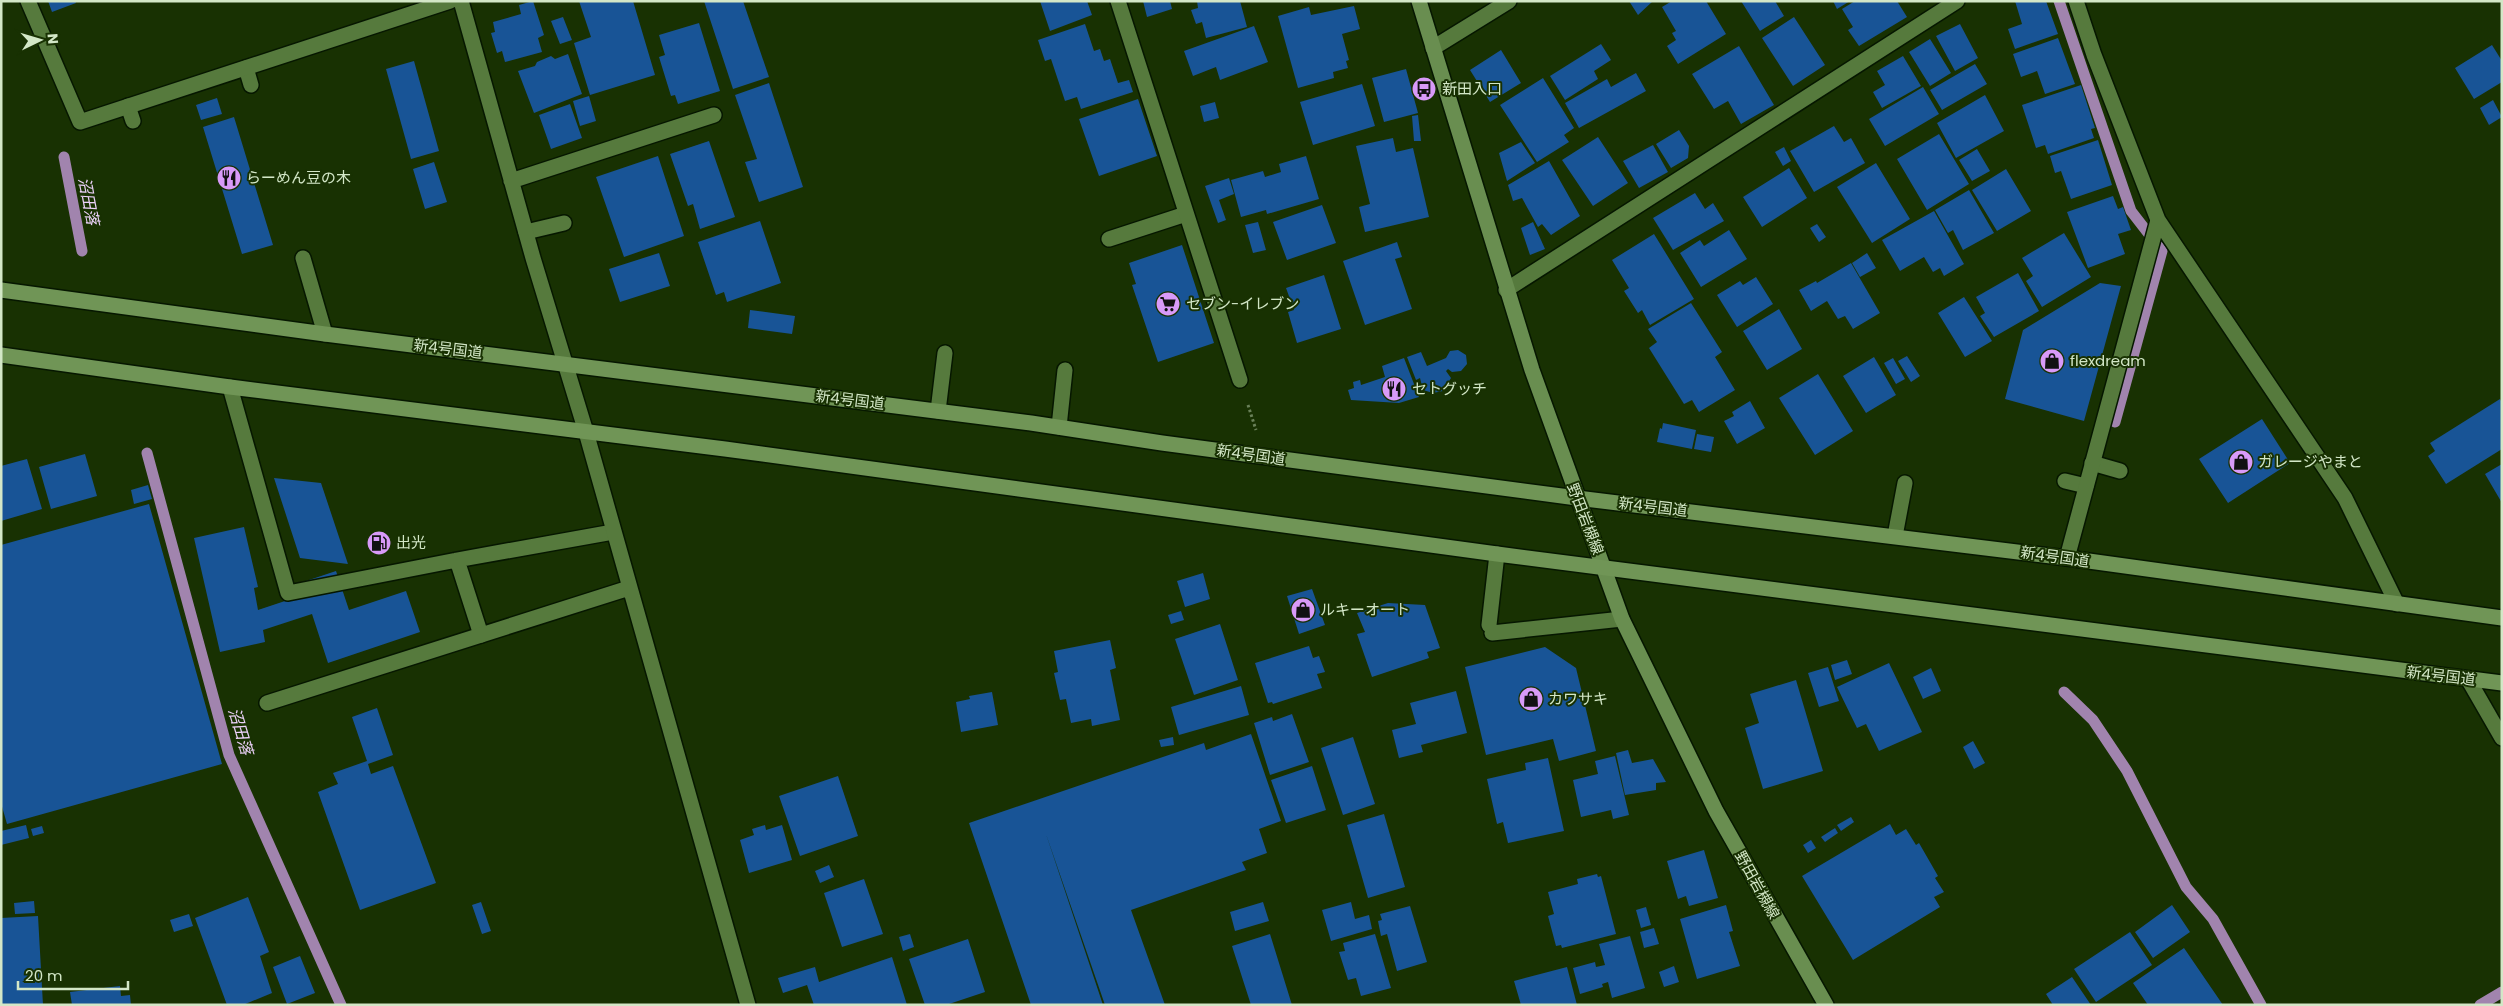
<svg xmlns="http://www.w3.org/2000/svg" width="2503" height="1006" viewBox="0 0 2503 1006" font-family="Poppins,'Noto Sans JP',sans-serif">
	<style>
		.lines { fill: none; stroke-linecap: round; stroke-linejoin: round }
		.stream { stroke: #a184ae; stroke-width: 11 }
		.building { fill: #185496 }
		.service-casing { stroke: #061700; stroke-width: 18 }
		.minor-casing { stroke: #061700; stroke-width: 18 }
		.primary-casing { stroke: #061700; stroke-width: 18 }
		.trunk-casing { stroke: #061700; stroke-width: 18 }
		.path { stroke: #6a8159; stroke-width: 3; stroke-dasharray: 2.5 2.5; stroke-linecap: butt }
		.service { stroke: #567a3d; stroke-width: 15 }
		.minor { stroke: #567a3d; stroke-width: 15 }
		.primary { stroke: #698e50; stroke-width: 15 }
		.trunk { stroke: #709556; stroke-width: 15 }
		.labels { text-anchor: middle; stroke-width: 4; stroke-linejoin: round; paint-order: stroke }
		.poi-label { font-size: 15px; fill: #d3e7c7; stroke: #183102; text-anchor: start }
		.street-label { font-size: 15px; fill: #d3e7c7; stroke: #183102 }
		.water-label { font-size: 16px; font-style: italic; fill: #ebd1f9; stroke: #183102 }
	</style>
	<rect width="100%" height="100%" fill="#183102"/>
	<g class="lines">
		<!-- stream -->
		<path class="stream" d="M2059,1L2131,211L2162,251L2115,422
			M64,157L82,251
			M147,453L229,755L341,1005
			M2064,692L2093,720L2127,771L2186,887L2213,919L2261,1005
			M2480,1005L2502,992"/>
	</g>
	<!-- building -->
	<path class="building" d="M48,1H75L76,3L52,12Z
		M533,1L544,35L538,38L542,52L505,62L502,51L497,53L491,33L495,32L493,22L521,14L519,5Z
		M579,1H633L655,75L590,95L574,43L591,37Z
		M704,1H743L769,77L733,89Z
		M1040,1H1087L1092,15L1050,31Z
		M1143,1H1170L1172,9L1147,17Z
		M1197,1H1240L1247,27L1206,38L1202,22L1196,24L1191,10L1198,8Z
		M1629,1H1653L1638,15Z
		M1672,1H1706L1726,34L1678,64L1667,46L1676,40L1672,33L1676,31L1662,7Z
		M1741,1H1775L1784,16L1760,31Z
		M1833,1H1850L1837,9Z
		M1855,1H1897L1907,17L1859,46L1848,30L1853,27L1842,9Z
		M2015,1H2046L2058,34L2015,49L2008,29L2022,24Z
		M1354,6L1360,29L1342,34L1349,60L1346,61L1348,68L1333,72L1334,78L1298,88L1278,16L1309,7L1311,15Z
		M563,17L572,40L560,44L551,21Z
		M1794,17L1825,65L1793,86L1762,38Z
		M699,23L720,91L678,104L675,95L671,96L659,57L665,55L659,35Z
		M1085,24L1094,51L1100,49L1104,61L1110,59L1118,83L1129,80L1133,92L1081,109L1077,97L1065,101L1051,59L1045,61L1038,40Z
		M1960,24L1978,58L1955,71L1936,36Z
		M1254,26L1268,62L1220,80L1216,67L1193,76L1184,51Z
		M2058,38L2075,84L2045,94L2037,71L2021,77L2013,54Z
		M1930,39L1951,73L1930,86L1909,52Z
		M1601,44L1611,60L1594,71L1598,79L1565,100L1550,76Z
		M2492,45L2502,61V82L2474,99L2455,68Z
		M1739,46L1774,105L1741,124L1728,101L1714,109L1692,74Z
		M1501,50L1521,83L1490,102L1470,70Z
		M568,54L582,94L534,113L518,71L535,66L537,62L551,56L555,59Z
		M1903,56L1921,86L1882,108L1873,92L1885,85L1877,71Z
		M414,61L439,151L411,159L386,69Z
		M1975,64L1987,84L1942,110L1930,90Z
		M1406,69L1418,113L1384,122L1372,78Z
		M1636,73L1646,91L1579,128L1565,103L1607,79L1611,87Z
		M1543,78L1574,128L1564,135L1569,142L1537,162L1500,105Z
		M769,83L803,187L759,202L745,162L757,159L735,95Z
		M1362,84L1375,126L1313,145L1300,102Z
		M2081,85L2095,128L2091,129L2094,138L2048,154L2045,145L2036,148L2022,105Z
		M1923,87L1939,114L1885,146L1869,119Z
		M1985,95L2004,131L1956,158L1937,123Z
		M589,96L596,121L580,126L573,101Z
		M217,98L222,114L201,120L196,105Z
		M1138,99L1157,156L1099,176L1079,119Z
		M2493,100L2502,117L2489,125L2480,108Z
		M1215,102L1219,118L1204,122L1200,106Z
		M570,104L582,138L551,149L539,115Z
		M1418,115L1421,141H1414L1412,116Z
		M234,117L273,245L242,254L203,127Z
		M1834,126L1844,142L1851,138L1865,163L1814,192L1790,151Z
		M1679,130L1689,146L1688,158L1671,168L1656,144Z
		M1939,134L1969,184L1927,210L1897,159Z
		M1598,137L1628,183L1593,206L1562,160Z
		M1393,138L1396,152L1413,148L1429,217L1365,232L1359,207L1370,204L1356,146Z
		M2098,140L2112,185L2071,199L2061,171L2055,173L2050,156Z
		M709,141L735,217L700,229L693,204L688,206L670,154Z
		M1521,142L1535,163L1507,181L1499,153Z
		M1653,145L1668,172L1639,188L1623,161Z
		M1784,147L1791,161L1783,166L1775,152Z
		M1977,149L1990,171L1972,181L1959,160Z
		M658,156L684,236L624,257L596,177Z
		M1306,156L1319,199L1267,214L1266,210L1241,217L1231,180L1263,171L1265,177L1281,172L1279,164Z
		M1549,161L1580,216L1551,235L1542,224L1538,227L1522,198L1513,201L1508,185Z
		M434,162L447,202L425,209L413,169Z
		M1876,163L1910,219L1872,243L1837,187Z
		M1789,168L1807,198L1762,227L1743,197Z
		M2006,169L2031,211L1997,231L1972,190Z
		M1229,178L1234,194L1219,200L1226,220L1218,223L1205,186Z
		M1969,190L1994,233L1963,250L1953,230L1948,233L1935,210Z
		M1695,193L1705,209L1713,203L1724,221L1673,250L1653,218Z
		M2113,196L2118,209L2123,207L2131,230L2118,234L2125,254L2088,268L2067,212Z
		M1322,205L1336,243L1287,260L1273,222Z
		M1934,211L1964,264L1944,276L1940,268L1933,272L1924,257L1900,271L1882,240Z
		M760,221L781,283L727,302L724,292L716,295L698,242Z
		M1258,222L1266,250L1253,253L1245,225Z
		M1533,222L1545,249L1530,255L1521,228Z
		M1817,224L1826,237L1819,242L1810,228Z
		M1729,230L1747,259L1701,287L1680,253L1700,240L1704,246Z
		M2064,233L2091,277L2042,307L2026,281L2033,276L2022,258Z
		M1654,234L1694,299L1650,325L1642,310L1638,313L1624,291L1629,288L1612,260Z
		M1397,242L1402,257L1395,259L1412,309L1365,325L1343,261Z
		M1182,245L1214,343L1158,362L1132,285L1136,284L1129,263Z
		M659,253L670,286L620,302L609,269Z
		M1867,253L1876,268L1860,277L1852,263Z
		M1851,263L1880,313L1853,329L1845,316L1838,319L1827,301L1811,311L1799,290L1816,281L1817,283Z
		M2018,273L2039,311L1994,337L1980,316L1985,313L1976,297Z
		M1324,275L1341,329L1297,343L1288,312L1294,310L1286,288Z
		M1756,277L1773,304L1737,327L1717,295L1740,281L1743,285Z
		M2100,283L2121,286L2084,421L2005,399L2023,330Z
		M1964,297L1992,341L1965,357L1938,313Z
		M1691,303L1722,352L1715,357L1735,390L1699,412L1692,400L1684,404L1649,348L1657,342L1648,329Z
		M1779,309L1802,349L1767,370L1743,331Z
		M750,310L795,316L792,334L748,328Z
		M1458,350L1466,355L1467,364L1461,371L1452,372L1448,369L1446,371L1451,378L1443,391L1433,393L1423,390L1420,378L1416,380L1407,357L1421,352L1427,366L1446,358L1450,351Z
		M1907,356L1920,376L1911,382L1898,361Z
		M1874,357L1896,395L1866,413L1843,376Z
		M1404,358L1419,397L1399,403L1351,400L1348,390L1354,388L1353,382L1360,380L1361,385L1385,377L1382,366Z
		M1893,358L1905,379L1896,384L1884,363Z
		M1818,374L1853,431L1815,455L1779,398Z
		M2500,399L2502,403V449L2446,484L2428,456L2435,451L2430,443Z
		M1750,401L1765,428L1737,444L1724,421L1734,416L1732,412Z
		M2262,419L2290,463L2228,503L2199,459Z
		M1663,423L1696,430L1692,449L1657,442L1660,428L1662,429Z
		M1697,434L1714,437L1711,452L1694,449Z
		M85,454L97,496L51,509L39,467Z
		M27,459L42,509L1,521V466Z
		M2502,464V503L2485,474Z
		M274,478L321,483L348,564L300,558Z
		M148,485L152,499L134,504L131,490Z
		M149,504L222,764L7,824L1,803V545Z
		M244,527L258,587L254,588L258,610L303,595L300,583L336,571L349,610L406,591L420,632L328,663L312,614L263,630L265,642L220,652L194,538Z
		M1203,573L1210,599L1185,607L1177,581Z
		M1312,589L1325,625L1299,634L1287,596Z
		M1388,603L1425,605L1440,648L1427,652L1429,658L1372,677L1357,634L1365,632L1357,613Z
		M1181,611L1184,620L1171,624L1168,615Z
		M1220,624L1238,680L1194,695L1175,639Z
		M1110,640L1116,668L1110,670L1120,720L1092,726L1091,719L1071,723L1066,699L1060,700L1054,673L1058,672L1054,651Z
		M1309,646L1313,658L1319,656L1325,672L1317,674L1322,688L1273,704L1272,702L1268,703L1255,663Z
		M1545,647L1576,668L1596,751L1559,761L1553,739L1486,755L1465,667Z
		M1847,660L1852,674L1835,680L1831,665Z
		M1889,663L1922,732L1879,751L1866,724L1857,728L1837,687Z
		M1828,667L1839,701L1819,707L1808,673Z
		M1931,668L1941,691L1923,699L1913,677Z
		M1796,680L1823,771L1763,789L1745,728L1759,723L1750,694Z
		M1241,686L1249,715L1179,735L1171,707Z
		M1456,691L1467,733L1421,745L1423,752L1399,758L1392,730L1416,724L1410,703Z
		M992,692L998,725L961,732L956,702L970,699L969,696Z
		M377,708L393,755L368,764L371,774L393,766L436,883L360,910L318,792L338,784L333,773L367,761L352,717Z
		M1292,714L1309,762L1270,775L1254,723L1272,717L1273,721Z
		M1251,734L1281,821L1259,829L1267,853L1242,862L1246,870L1131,910L1165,1005H1105L1046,834L1103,1005H1031L969,823L1204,743L1206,750Z
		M1173,737L1174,745L1161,747L1159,740Z
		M1353,737L1375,804L1343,815L1321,748Z
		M1973,741L1985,763L1974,769L1963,747Z
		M1628,750L1632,763L1653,759L1666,782L1656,783V790L1625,795L1616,753Z
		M1615,756L1629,815L1613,819L1611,810L1581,817L1573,780L1598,774L1595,761Z
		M1548,758L1564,831L1508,843L1503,822L1497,824L1487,779L1526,770L1525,763Z
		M1312,766L1326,810L1286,823L1271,780Z
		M838,776L858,836L800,856L779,796Z
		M1384,814L1405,887L1368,898L1347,825Z
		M1851,817L1854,822L1841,831L1837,825Z
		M1890,824L1896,835L1906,829L1916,845L1919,843L1938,876L1935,878L1944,892L1934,897L1940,907L1853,960L1802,876Z
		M26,825L29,838L1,845V831Z
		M765,825L766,830L782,825L792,860L749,873L740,840L754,835L752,829Z
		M42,826L44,833L33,836L31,829Z
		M1835,828L1838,833L1825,842L1821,837Z
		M1811,840L1816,848L1808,853L1803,845Z
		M1704,850L1718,898L1689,906L1686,896L1678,899L1667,861Z
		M829,865L834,877L820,883L815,871Z
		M1597,874L1598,877L1601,876L1616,934L1562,948L1561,945L1556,946L1548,916L1554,914L1548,892L1578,884L1577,879Z
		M864,879L883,934L842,947L824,893Z
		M248,897L269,952L260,956L272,993L243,1005H227L195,918Z
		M34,901L35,913L15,914L14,903Z
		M481,902L491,931L482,934L472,905Z
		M1263,902L1269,921L1235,931L1230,912Z
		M1351,902L1355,919L1369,915L1372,929L1331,941L1322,910Z
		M1726,905L1733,931L1729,932L1740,966L1697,979L1680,919Z
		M2172,905L2190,932L2153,958L2135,932Z
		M1410,906L1427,962L1397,971L1387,934L1381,936L1378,921L1382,920L1380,914Z
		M1646,907L1651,925L1641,928L1636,910Z
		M189,914L193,926L174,932L170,920Z
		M38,916L43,1005H1V918Z
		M1654,928L1659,944L1644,948L1640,932Z
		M2130,932L2152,965L2096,1002L2074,969Z
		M910,934L914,947L903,951L899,937Z
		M1270,934L1292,1005H1251L1232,946Z
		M1375,934L1391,988L1361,996L1356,978L1348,980L1339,952L1345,951L1343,943Z
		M1630,936L1645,988L1612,998L1608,982L1602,984L1603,987L1580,994L1573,968L1595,962L1596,967L1605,965L1599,944Z
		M968,939L985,992L946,1005H925L909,959Z
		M2184,948L2223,1005H2148L2133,983Z
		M300,956L315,993L287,1004L273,967Z
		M892,957L907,1005H814L807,985L783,993L778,978L815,967L819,982Z
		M1674,966L1679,982L1664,987L1659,972Z
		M1567,967L1577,1005H1521L1514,981Z
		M2072,977L2091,1005H2053L2046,994Z
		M120,986L121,996L130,995L131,1005H72L70,992Z"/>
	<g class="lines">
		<defs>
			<path id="service" d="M246,68L251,85
				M128,106L133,121
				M526,232L564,223
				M1109,239L1186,214
				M303,258L325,334
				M230,387L288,593L457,560L613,532
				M938,411L945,353
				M1059,427L1065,370
				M2092,463L2120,471
				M2065,481L2086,486
				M1895,536L1905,483
				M457,560L481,635
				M1489,625L1497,554
				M1492,633L1622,619"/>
			<path id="minor" d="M28,1L80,122L450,1
				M461,1L533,258L586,432L748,1005
				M1118,1L1240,380
				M2076,1L2094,55L2158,220L2345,498L2397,604
				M1433,48L1509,1
				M511,181L714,115
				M1506,290L1957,1
				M2067,558L2158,220
				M2468,679L2502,738
				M267,703L629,588"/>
			<path id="primary" d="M1419,1L1532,370L1622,619L1716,811L1826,1005"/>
			<path id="trunk" d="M1,290L325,334L1031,423L1162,443L1577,498L2067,558L2502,618
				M1,355L230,387L725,449L1497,554L2502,683"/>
		</defs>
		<!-- service casing -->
		<use href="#service" class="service-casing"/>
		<!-- minor casing -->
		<use href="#minor" class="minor-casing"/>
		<!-- primary casing -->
		<use href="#primary" class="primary-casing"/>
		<!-- trunk casing -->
		<use href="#trunk" class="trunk-casing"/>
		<!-- path -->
		<path class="path" d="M1248,405L1256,430"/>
		<!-- service -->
		<use href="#service" class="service"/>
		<!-- minor -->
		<use href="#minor" class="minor"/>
		<!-- primary -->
		<use href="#primary" class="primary"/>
		<!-- trunk -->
		<use href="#trunk" class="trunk"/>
	</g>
	<!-- icons -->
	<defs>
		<symbol id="bus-disc" viewBox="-11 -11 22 22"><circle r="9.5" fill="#d89af8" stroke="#183102"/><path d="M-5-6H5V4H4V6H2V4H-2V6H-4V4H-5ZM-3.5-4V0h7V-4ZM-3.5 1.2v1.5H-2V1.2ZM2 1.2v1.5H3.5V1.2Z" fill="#111"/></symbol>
		<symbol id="restaurant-disc" viewBox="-11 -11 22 22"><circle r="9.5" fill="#d89af8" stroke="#183102"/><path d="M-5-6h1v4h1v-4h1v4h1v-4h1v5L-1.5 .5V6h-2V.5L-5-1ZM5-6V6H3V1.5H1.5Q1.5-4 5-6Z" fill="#111"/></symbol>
		<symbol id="supermarket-disc" viewBox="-11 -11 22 22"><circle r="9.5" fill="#d89af8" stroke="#183102"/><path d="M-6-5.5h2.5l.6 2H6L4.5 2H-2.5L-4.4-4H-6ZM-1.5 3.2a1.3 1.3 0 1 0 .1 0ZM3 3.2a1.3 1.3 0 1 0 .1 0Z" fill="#111"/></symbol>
		<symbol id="shop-disc" viewBox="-11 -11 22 22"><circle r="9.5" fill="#d89af8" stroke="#183102"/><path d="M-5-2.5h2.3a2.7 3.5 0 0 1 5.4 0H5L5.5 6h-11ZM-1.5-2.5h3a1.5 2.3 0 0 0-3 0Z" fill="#111"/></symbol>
		<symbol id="fuel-disc" viewBox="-11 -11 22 22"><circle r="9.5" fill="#d89af8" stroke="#183102"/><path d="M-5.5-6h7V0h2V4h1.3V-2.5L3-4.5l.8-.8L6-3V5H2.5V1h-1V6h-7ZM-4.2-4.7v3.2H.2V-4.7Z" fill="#111"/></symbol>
	</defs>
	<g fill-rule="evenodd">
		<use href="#bus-disc" x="1410" y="75" width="28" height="28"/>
		<use href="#restaurant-disc" x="215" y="164" width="28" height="28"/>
		<use href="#supermarket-disc" x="1154" y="290" width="28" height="28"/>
		<use href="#shop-disc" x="2038" y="347" width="28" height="28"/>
		<use href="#restaurant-disc" x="1380" y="375" width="28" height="28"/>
		<use href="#shop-disc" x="2227" y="448" width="28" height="28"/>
		<use href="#fuel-disc" x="365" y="529" width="28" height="28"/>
		<use href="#shop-disc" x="1289" y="596" width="28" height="28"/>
		<use href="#shop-disc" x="1517" y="685" width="28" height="28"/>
	</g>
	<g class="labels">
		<!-- poi labels -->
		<g class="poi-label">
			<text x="1442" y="94">新田入口</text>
			<text x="246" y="183">らーめん豆の木</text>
			<text x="1186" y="309">セブン-イレブン</text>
			<text x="2070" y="366">flexdream</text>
			<text x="1412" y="394">セトグッチ</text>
			<text x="2258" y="467">ガレージやまと</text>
			<text x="396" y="548">出光</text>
			<text x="1320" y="615">ルキーオート</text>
			<text x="1548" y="704">カワサキ</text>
		</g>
		<!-- street labels -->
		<g class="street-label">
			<text transform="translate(448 349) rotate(7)" y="5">新4号国道</text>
			<text transform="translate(850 400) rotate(7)" y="5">新4号国道</text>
			<text transform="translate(1251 455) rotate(8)" y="5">新4号国道</text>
			<text transform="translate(1653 507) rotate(7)" y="5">新4号国道</text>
			<text transform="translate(1585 519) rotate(69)" y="5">野田岩槻線</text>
			<text transform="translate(2055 557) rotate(8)" y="5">新4号国道</text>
			<text transform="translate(2441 676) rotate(7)" y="5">新4号国道</text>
			<text transform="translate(1757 885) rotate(61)" y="5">野田岩槻線</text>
		</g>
		<!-- water labels -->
		<g class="water-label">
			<text transform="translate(89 201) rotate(79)" y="6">沼田落</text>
			<text transform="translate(241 731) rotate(73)" y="6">沼田落</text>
		</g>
	</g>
	<!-- border -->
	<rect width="2503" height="1006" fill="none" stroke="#d3e7c7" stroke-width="5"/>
	<!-- north arrow -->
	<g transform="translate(40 40) rotate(85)" stroke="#183102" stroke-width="4" paint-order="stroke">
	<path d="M0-4L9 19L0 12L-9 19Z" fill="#d3e7c7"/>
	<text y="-8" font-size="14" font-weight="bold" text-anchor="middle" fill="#d3e7c7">N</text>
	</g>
	<!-- scale -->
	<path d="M18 981v8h110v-8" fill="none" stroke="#d3e7c7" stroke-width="2.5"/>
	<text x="25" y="981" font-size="15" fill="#d3e7c7" stroke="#183102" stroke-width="4" paint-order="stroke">20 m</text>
</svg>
